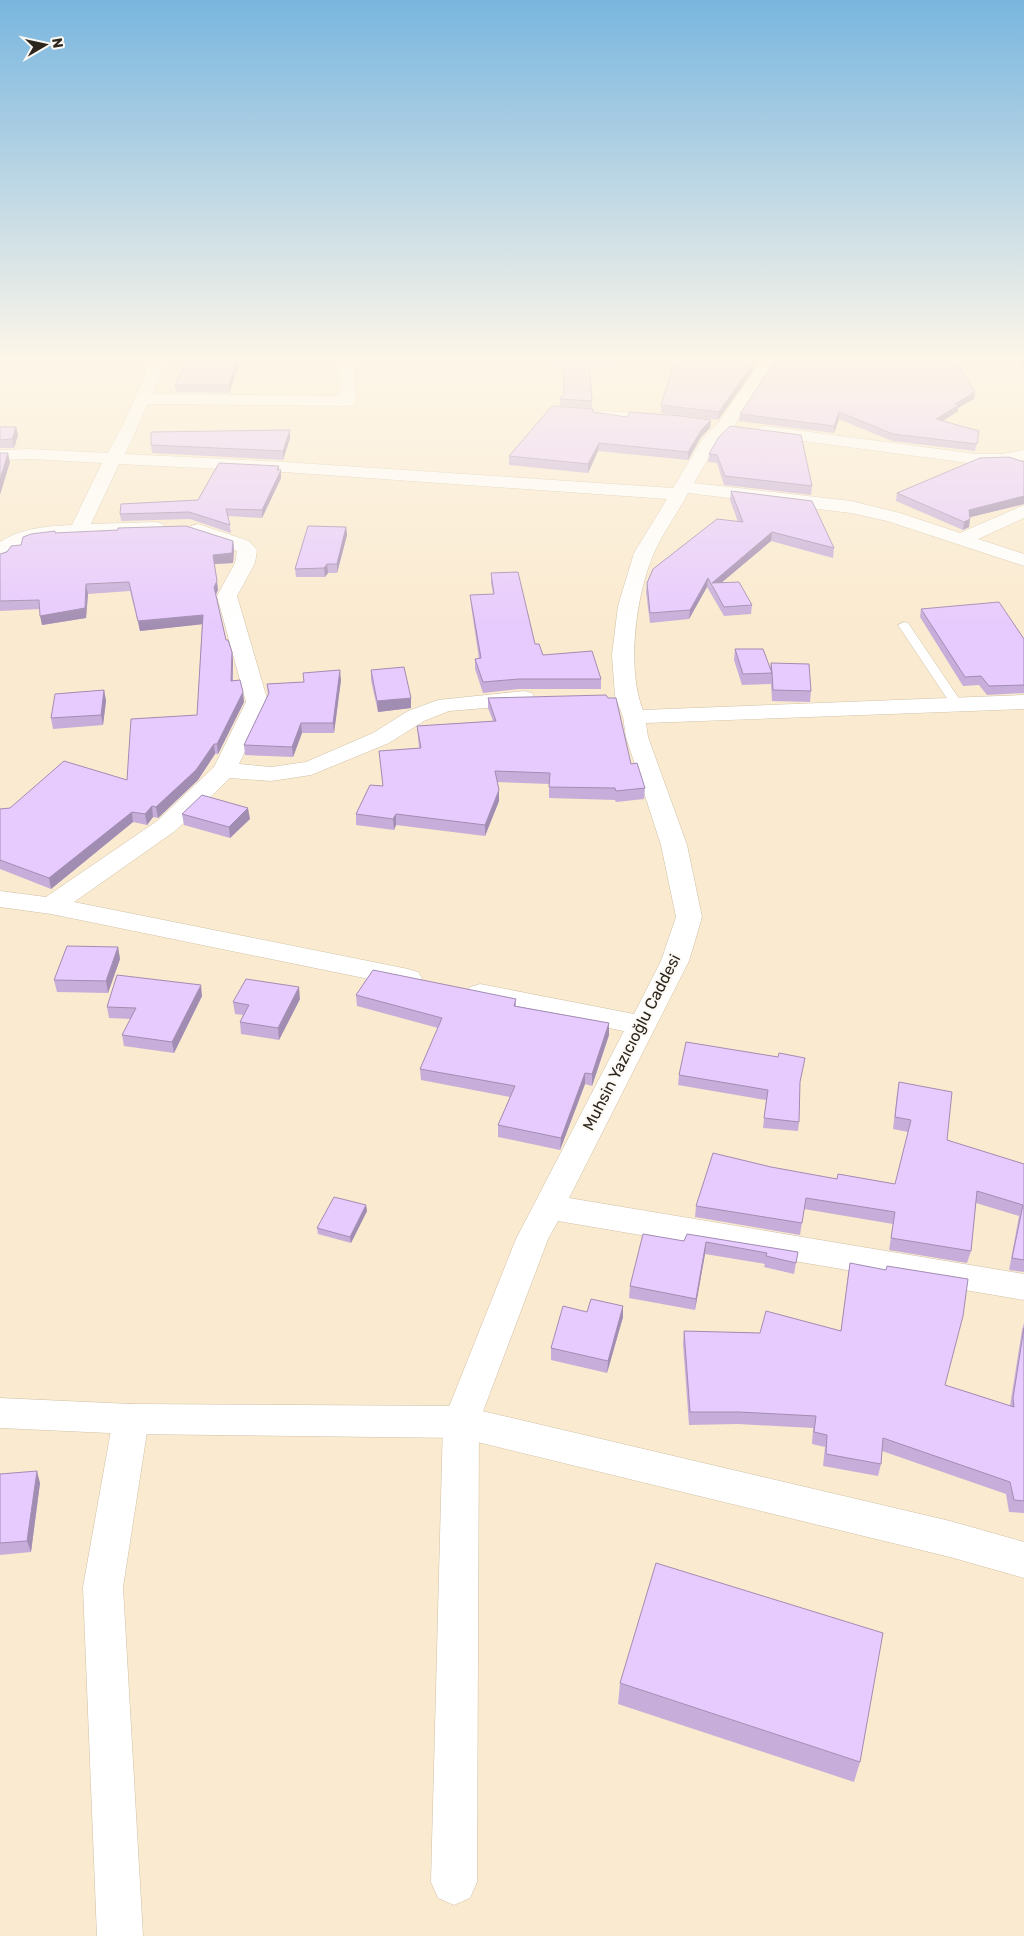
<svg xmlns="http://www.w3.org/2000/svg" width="1024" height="1936" viewBox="0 0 1024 1936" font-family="Rubik,sans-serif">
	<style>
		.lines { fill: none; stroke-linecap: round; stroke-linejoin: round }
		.lane-casing { stroke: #d0c0a6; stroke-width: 1 }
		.street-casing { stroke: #d0c0a6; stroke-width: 1 }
		.secondary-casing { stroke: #d0c0a6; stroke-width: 1 }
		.lane { fill: #fff; fill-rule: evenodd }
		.street { fill: #fff; fill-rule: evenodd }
		.secondary { fill: #fff; fill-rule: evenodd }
		.wall { fill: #c7aeda }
		.shaded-wall { fill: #a28db2 }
		.building { fill: #e7cafe; stroke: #a28db2 }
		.labels { text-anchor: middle; stroke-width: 4; stroke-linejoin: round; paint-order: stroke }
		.street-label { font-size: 16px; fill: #2c261c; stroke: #fcf9f4 }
	</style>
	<rect width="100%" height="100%" fill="#faeacf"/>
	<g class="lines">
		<defs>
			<path id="lane" d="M590,410L647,414L652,417L647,420L587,415L585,413Z
				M904,622L908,623L962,703L960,706H952L898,625Z"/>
			<path id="street" d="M152,358H168L153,394L340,396L338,358H354L356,401L354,404L348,406L148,404L125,454L284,462L673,488L703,438L719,422L763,358H779L731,430L716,445L694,483L851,501L900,513L960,533L1024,505V518L978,539L1024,554V566L887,521L851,513L688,493C678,513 663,532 654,553C636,594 626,668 643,710L1024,695V709L646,723L648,737L687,845L702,917L689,961L569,1198L1024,1274V1300L558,1221L548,1239L479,1422L477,1882L470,1898L454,1905L438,1898L431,1882L443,1422L516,1239L624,1031L480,1002L470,999L466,993L470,987L480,984L634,1014L661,961L676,917L661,845L626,737L623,717L615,696L612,655L618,606L634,553L667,499L284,472L119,464L91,524L156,522L163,524L165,528L163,532L78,535L38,540L16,548L7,560L0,562V542C21,528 48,526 72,525L102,463L30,459L0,460V450L30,449L108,453L124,423Z
				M660,358H718L720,361L718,364L712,366L668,363L663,361Z
				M765,426L976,454H1002L1024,450V460L1002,464H976L759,435L757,431L759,427Z
				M198,524L249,541L257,550L255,563L237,596L268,702L239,764L271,767L306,762L373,733L408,711L438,700L524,691L532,693L535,698L532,703L524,705L449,711L424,721L389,743L311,775L271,781L230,778L175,831L74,902L408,969L418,972L422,978L418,984L408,987L51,914L0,907V891L46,897L157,821L214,767L246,702L217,596L235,563L237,551L191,534L189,530L191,526Z
				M131,1404L144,1408L149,1419L123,1587L143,1936H97L83,1587L113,1419L118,1408Z"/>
			<path id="secondary" d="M0,1398L131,1404L461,1406L950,1521L1024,1542V1578L950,1557L461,1438L131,1434L0,1428Z"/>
		</defs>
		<!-- lane casing -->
		<use href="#lane" class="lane-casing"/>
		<!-- street casing -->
		<use href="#street" class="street-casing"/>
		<!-- secondary casing -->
		<use href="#secondary" class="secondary-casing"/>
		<!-- lane -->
		<use href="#lane" class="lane"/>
		<!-- street -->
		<use href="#street" class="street"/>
		<!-- secondary -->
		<use href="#secondary" class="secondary"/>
	</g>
	<!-- wall -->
	<path class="wall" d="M188,358H242L229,393L176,392L175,385Z
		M551,358H667L666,364L589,365L592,401V408L560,406V399L564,394L563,365H552Z
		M989,358H1024V370H1020L1021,362Z
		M753,371L718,420L661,413V405Z
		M975,392L974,399L958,408V411L943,421L979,431L975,451L892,441L839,419L834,433L739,421L740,414Z
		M627,417L711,420L710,428L701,437L688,460L598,451L588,473L509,465V456Z
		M0,427H16L18,435L14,448H0Z
		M290,438L283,460L152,453L151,445Z
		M718,438L812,486L811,495L724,485L717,463L708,462L709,454Z
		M1024,462V504L970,517L969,527L963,530L896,501L897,493Z
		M279,470H281V478L262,518L228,516L231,533L190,519L121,521L120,514L198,500Z
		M731,491L834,548L833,558L771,541L722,582L752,605L751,614L724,616L707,587L689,619L650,623L646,592L647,583L738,522L730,500Z
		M346,527L347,535L337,573H328L325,577H296L295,569Z
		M56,533L233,541L234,551L233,563L214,564L218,590L216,595L226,640L232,652L233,662V681L244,702L218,754H215L198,780L158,818L153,817L147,825L133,822L51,889L0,869V809L10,808L127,780L197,715L202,624L140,631L130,591L88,594L86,618L42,625L40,609L0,611V554L21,545Z
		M491,573L535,644L543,655L601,679V689H519L483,693L475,669V659H479L471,605L470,595L493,594L491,583Z
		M921,609L1024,639V693L987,695L979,685L963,686L920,617Z
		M735,649L770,669L771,663L811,691L810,702L772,701L771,684L742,685L734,660Z
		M371,670L411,708L378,712L371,680Z
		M341,680L334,733H302L293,757L245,755L244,745L268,695L267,684Z
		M104,690L106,701L103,725L53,729L51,718Z
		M488,698L631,764L645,788L644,799L616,802L615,800L549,798V784L497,782L499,790V801L485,836L396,825L394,830L356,825V814L383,786L379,751L419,748L417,726L493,721L488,708Z
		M182,814L250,819L230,838L184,825Z
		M118,947L120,959L108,993L57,992L54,980Z
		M356,995L516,999V1006L609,1023V1035L592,1086L585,1084L560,1150L498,1137V1125L510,1097L421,1080L420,1069L438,1028L357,1006Z
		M202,996L174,1053L124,1046L122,1035L131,1019L109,1018L107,1007Z
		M300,999L279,1040L241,1034L240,1022L243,1015L235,1014L233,1002Z
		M679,1075L800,1084L799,1122L798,1131L763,1128L766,1100L678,1085Z
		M899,1082L947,1140L1024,1164V1272L1009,1270L1019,1216L976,1203L971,1251L967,1263L889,1250L893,1224L804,1209L800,1235L695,1217L696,1206L837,1179L838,1174L895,1184L908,1132L893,1129L897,1094Z
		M366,1205L367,1211L351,1243L318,1234L317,1228Z
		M687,1234L798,1252L794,1274L764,1267L765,1264L705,1254L695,1310L629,1298L630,1286L684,1241Z
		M850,1263L945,1385L1010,1406L1022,1330L1024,1323V1513L1009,1512L1006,1494L882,1451L881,1464L878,1476L823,1466L825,1447L812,1444L813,1428L738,1424L689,1425L683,1344L684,1331L760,1333L841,1330L848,1275Z
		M587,1312L623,1317L607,1373L551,1360V1348Z
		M0,1474L40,1483L31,1552L0,1555Z
		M620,1683L860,1762L854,1782L618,1704Z"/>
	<!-- shaded-wall -->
	<path class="shaded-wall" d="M238,358H242L229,393V385Z
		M753,363V371L718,420L719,412Z
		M975,392L974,399L958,408V411L935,426L936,419L955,404Z
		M839,412V419L834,433V426Z
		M711,420L710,428L701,437L688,460V452L702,429Z
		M16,427L18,435L14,448L12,439Z
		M290,430V438L283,460V451Z
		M599,443L598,451L588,473V464Z
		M8,453L10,462L0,495V480Z
		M279,466V473L281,470V478L262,518V510Z
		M1024,496V504L967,518L969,510Z
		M970,519L969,527L963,530L964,522Z
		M346,527L347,535L337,573V564Z
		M772,532L771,541L714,589L712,583Z
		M233,541L234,551L233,563L214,564L213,555Z
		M327,564L328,573L325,577L324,568Z
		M708,578L707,587L689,619L690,610Z
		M217,581L218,590L215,596L214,587Z
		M86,584L88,594L86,618L42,625L40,616Z
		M203,615L204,624L140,631L138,621Z
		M232,652L233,662L232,691L231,681Z
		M340,670L341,680L334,733L333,723Z
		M104,690L106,701L103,725L101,715Z
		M243,692L244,702L218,754L217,744Z
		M411,698V708L378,712L377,701Z
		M301,723L302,733L293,757L292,747Z
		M214,744L215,754L198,780L158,818L156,807Z
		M499,790V801L485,836V825Z
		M152,806L153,817L147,825L145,814Z
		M248,808L250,819L230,838L229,827Z
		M132,812L133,822L51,889L49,878Z
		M396,814V825L394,830L393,819Z
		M118,947L120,959L108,993L106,981Z
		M201,985L202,996L174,1053L172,1042Z
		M299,987L300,999L279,1040L278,1028Z
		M609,1023V1035L592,1086V1074Z
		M585,1073V1084L560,1150L561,1138Z
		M366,1205L367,1211L351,1243L350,1237Z
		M706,1242L705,1254L695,1310L696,1299Z
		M623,1306V1317L607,1373L608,1361Z
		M37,1471L40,1483L31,1552L27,1541Z"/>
	<!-- building -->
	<path class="building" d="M188,358H238L229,385H175Z
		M552,358H625L589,359L592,401L560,399L564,394L563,359Z
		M676,358H684L753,363L719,412L661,405Z
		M777,358H954L975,392L955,404L959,405L936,419L979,431L977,444L893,434L839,412L834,426L740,414Z
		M1022,358H1024V363H1022Z
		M552,406L593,409V412L627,417L630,412L681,416L711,420L702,429L688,452L599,443L588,464L509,456Z
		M730,426L801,435L812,486L725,476L717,455L709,454L718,438Z
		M0,427H16L12,439L0,440Z
		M290,430L283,451L151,445V432Z
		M0,453H8L0,480Z
		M1009,457L1024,462V496L969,510L970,519L964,522L897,493L980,458Z
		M219,463L279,466L277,470H281L262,510L226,509L230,525L189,512L120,514L121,504L198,500Z
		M731,491L812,501L834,548L772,532L712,583L739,582L752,605L724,607L708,578L690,610L650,613L647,583L653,569L717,519L743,522Z
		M186,526L233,541L232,553L213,555L217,581L214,587L226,640H228L232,652L231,681L240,680L243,692L217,744H214L196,770L156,807L152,806L145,814L132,812L49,878L0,860V809L10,808L64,761L127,780L131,719L197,715L203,615L138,621L129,582L86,584L85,608L40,616L39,600L0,601V554L7,552L11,546L21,545L23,537L31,534L55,531V533L118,530V528Z
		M308,526L346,527L337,564H327L324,568L295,569Z
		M518,572L535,644H539L543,655L592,651L601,679H519L483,682L475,659L481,658L470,595L494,594L491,573Z
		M999,602L1024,639V685L989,686L981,676L965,677L921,609Z
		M735,649H763L772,673L771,663L809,664L811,691L773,690L772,673L743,674Z
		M404,667L411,698L377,701L371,670Z
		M340,670L333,723H301L292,747L244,745L269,693L267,684L304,682L303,673Z
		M104,690L101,715L51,718L55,694Z
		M606,695L608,698H616L631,764L637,763L645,788L616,791L615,788L549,787L550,773L495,771L499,790L485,825L396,814L393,819L356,814L370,785L383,786L379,751L421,748L417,726L496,721L488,698Z
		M202,795L248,808L229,827L182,814Z
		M67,946L118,947L106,981L54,980Z
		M373,970L516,999L514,1006L609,1023L592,1074L585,1073L561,1138L498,1125L515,1086L420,1069L442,1018L356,995Z
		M117,975L201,985L172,1042L122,1035L136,1008L107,1007Z
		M246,979L299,987L278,1028L240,1022L249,1005L233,1002Z
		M686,1042L778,1057L779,1053L805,1058L800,1082L799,1122L764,1118L768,1090L679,1075Z
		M899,1082L952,1092L947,1140L1024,1164V1260L1012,1258L1023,1205L977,1191L971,1251L891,1238L895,1212L806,1198L802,1223L696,1206L713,1153L771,1167L837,1179L838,1174L895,1184L911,1120L895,1117Z
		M334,1197L366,1205L350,1237L317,1228Z
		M643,1234L684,1241L687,1234L798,1252L796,1263L766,1256L767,1253L706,1242L696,1299L630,1286Z
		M850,1263L886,1270L887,1266L968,1279L963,1316L945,1385L1014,1407L1013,1398L1024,1328V1501L1014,1500L1010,1482L883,1438L881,1464L826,1454L827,1435L814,1432L816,1416L739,1412H690L684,1331L760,1333L766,1311L841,1331Z
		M591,1299L623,1306L608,1361L551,1348L563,1306L587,1312Z
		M37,1471L27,1541L0,1543V1474Z
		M656,1563L883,1633L860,1762L620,1683Z"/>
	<!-- sky -->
	<linearGradient id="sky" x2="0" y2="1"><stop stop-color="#79b6df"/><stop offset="0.57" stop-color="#fdf6e9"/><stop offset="1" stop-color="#fdf6e9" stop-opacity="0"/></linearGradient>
	<rect width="1024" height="629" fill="url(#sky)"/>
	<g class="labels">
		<!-- street labels -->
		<g class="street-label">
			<text transform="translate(631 1042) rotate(-63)" y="6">Muhsin Yazıcıoğlu Caddesi</text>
		</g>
	</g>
	<!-- north arrow -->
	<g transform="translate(45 45) rotate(81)" stroke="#fcf9f4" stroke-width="4" paint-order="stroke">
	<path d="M0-4L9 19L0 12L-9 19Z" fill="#2c261c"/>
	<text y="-8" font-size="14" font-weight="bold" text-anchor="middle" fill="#2c261c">N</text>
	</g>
</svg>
